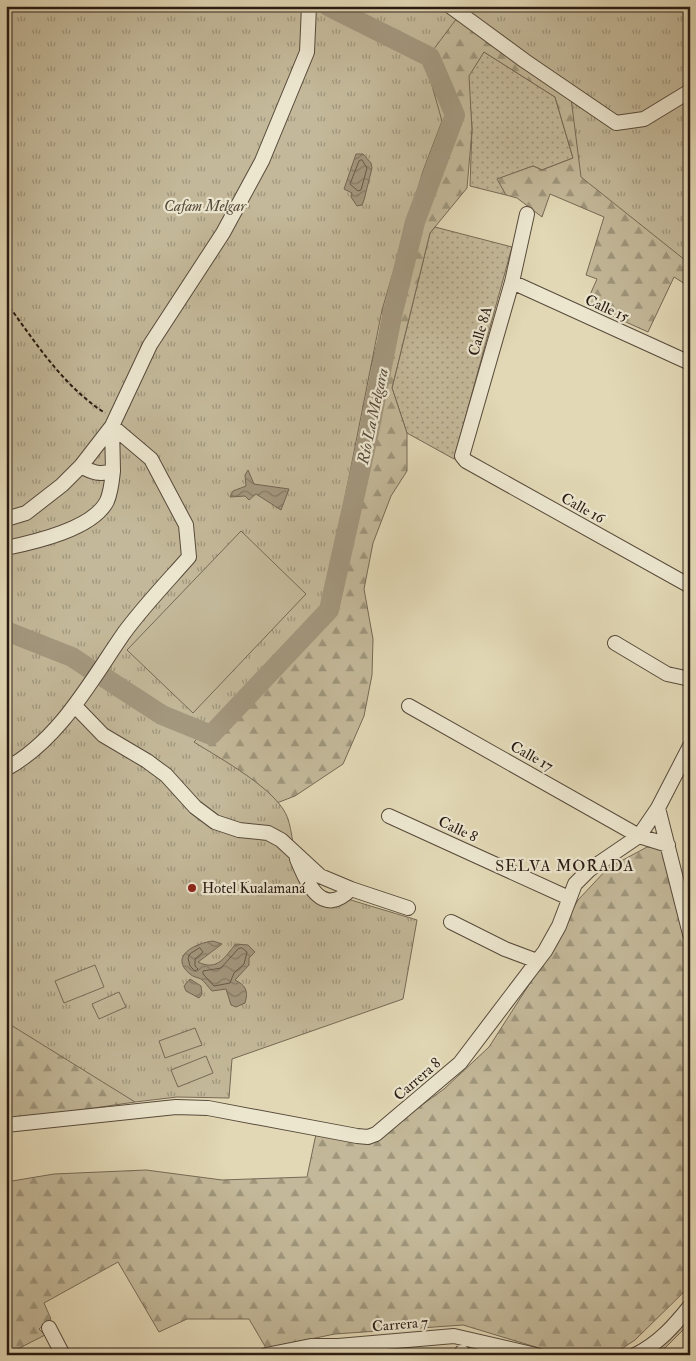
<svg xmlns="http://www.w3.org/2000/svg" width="696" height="1361" viewBox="0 0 696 1361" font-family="'IM FELL Double Pica',serif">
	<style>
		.grass { fill: url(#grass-dots); stroke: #766956 }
		.forest { fill: url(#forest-firs); stroke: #766956 }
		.park { fill: url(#park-tufts); stroke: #766956 }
		.garden { fill: #c3b899; stroke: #766956 }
		.water { fill: url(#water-waves); stroke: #726553 }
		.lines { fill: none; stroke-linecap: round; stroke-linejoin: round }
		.shore { stroke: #665848; stroke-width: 1 }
		.river { stroke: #a3977e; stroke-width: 20 }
		.minor-casing { stroke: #574a3b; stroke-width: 16 }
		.path { stroke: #291a12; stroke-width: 2; stroke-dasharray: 4 2.5; stroke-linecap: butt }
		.minor { stroke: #ece6cf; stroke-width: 14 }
		.poi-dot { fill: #8f2418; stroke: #ece6cf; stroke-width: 2 }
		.labels { text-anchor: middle; stroke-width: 4.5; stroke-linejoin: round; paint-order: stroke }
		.park-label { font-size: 15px; font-style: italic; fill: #57493a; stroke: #ece6cf }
		.street-label { font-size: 15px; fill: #291a12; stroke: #ece6cf }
		.poi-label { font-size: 15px; fill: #291a12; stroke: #ece6cf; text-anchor: start }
		.water-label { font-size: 16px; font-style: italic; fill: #5a4c3d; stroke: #ece6cf }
		.neighbourhood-label { font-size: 16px; letter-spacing: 1px; fill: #291a12; stroke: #ece6cf }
	</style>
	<defs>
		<pattern id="grass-dots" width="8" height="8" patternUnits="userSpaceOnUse" patternTransform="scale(1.25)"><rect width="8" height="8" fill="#c3b899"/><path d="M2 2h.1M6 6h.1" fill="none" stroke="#9e957b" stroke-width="1.8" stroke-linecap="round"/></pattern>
		<pattern id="forest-firs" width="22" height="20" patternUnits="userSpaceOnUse" patternTransform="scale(1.25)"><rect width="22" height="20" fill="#c3b899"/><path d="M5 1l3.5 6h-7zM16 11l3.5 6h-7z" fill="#9e957b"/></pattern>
		<pattern id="park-tufts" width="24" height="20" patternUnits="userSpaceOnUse" patternTransform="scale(1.25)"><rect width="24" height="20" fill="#c3b899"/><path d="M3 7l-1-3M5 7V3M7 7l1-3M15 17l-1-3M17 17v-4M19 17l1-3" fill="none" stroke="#9e957b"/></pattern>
		<pattern id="water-waves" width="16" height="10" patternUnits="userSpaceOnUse" patternTransform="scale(1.25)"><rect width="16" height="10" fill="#a3977e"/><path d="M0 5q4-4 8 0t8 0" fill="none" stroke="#857a66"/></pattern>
	</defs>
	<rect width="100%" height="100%" fill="#e2d8b5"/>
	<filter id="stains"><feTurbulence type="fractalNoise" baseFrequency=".004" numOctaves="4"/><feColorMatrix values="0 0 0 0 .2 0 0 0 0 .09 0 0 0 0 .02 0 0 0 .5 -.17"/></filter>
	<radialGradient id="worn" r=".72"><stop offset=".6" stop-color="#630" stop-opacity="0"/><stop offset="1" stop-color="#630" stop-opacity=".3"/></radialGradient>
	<!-- grass -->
	<path class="grass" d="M484,52L555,97L573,158L542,170L533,166L498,179L506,195L470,186L472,128L468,76Z
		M435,227L512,247L454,459L407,433L392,388L430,233Z"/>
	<!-- forest -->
	<path class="forest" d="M443,6L612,125L690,244V287L674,277L648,332L586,304L597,279L586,275L604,217L550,194L542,217L517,198L506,195L497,179L533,166L542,170L573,158L555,97L484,52L469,76L472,130L467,188L430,233L392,388L407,433V471L391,496L373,543L364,589L373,639L372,675L364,716L343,764L295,796L261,809L230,801L127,650L362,399L383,322L382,255L409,82Z
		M6,798L116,1049L135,1102L6,1121Z
		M647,847L663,848L683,924L687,954L685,991L690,1001V1286L635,1340L612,1355H562L463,1325L335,1334L266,1348L249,1319H187L159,1332L118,1262L44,1303L51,1319L39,1329L45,1335L6,1355V1182L54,1174L146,1170L222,1180L307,1177L316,1134L371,1142L444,1089L489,1047L541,966L578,900L608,868Z
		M690,1302V1323L658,1355H634Z"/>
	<!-- park -->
	<path class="park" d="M6,6H690V264L581,177L571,98L457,18L425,61L442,121L423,171L382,310L323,609L194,742C219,758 279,790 288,819C296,845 290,863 312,885C319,892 402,915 417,920L403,999L232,1059L229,1098L177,1097L135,1102L6,1022Z"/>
	<!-- garden -->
	<path class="garden" d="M241,531L306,594L193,713L127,650Z
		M95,965L104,987L64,1003L55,981Z
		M119,992L126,1007L99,1019L92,1004Z
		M195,1028L202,1045L165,1058L159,1041Z
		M206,1056L213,1073L178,1087L171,1070Z"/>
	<!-- water -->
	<path class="water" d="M356,154H363L371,163L372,168L364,200L362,205L357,206L351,197L352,193L344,189Z
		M248,470L254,484L289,489L281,510L256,494L249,500L245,496L230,497L233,491L246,486L245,475Z
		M213,941L222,944L198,962C218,972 225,956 236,944L248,945L255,952L249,958V965L235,980C245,985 249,990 245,1003L236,1007L231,1005L226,989L212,991C208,987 205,982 201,979C197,977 193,977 190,974C168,956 196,943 213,941Z
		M190,979L201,986L202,994L199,998L186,991L184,986Z"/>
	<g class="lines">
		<!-- shore -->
		<path class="shore" d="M362,160L367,168L361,190L358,191L350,184L359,161Z
			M200,948L203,952L195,959V966L198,969L195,971L190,966L188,958L190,954Z
			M242,948L247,952L244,964L234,973L230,983L214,986L203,974V971L221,968L238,949Z"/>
		<!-- river -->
		<path class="river" d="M6,631L72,657L90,669
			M105,678L162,715L211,735L329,610L369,432L392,316L415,222L455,115L430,57L328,6"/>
		<defs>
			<path id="minor" d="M450,6L525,61L616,123L644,119L690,91
				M527,214L512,282L462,456L466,461L690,586
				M512,282L690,363
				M112,426L113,471
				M6,519L26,513L62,485L81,466L112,426L150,345L223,233L262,161L307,52L309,6
				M6,548C35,542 93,529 107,501C111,492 112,481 113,471C100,475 93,473 81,466
				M615,643L667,674L690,679
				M75,706L103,735L147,761L166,775L195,807L215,822L239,830L268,833L281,840L320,876L351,889L408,908
				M409,706L639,836L668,845
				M6,769C60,739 90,682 124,633C143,607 167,582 189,557L186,525L151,459L112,426
				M658,808L690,934
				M389,816L569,898
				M297,859C307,883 322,919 351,889
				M451,922L505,949L537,961
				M6,1125L176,1107L208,1108L357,1136L368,1137L376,1134L460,1063L545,951L559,926L575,884L589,870L639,836L658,808L690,746
				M49,1328L63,1355
				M462,1352V1355
				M266,1355L311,1346H338L454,1336L536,1355
				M635,1355C658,1344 674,1326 690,1306"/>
		</defs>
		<!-- minor casing -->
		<use href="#minor" class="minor-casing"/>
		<!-- path -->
		<path class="path" d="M6,302C35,342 63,386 105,413"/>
		<!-- minor -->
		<use href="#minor" class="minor"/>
	</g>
	<!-- markers -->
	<circle class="poi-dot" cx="192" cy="888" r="5"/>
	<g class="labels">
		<!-- park labels -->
		<g class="park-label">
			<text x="205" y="211">Cafam Melgar</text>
		</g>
		<!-- street labels -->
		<g class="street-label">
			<text transform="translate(607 308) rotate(24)" y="5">Calle 15</text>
			<text transform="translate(480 331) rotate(-74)" y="5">Calle 8A</text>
			<text transform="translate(583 508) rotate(29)" y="5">Calle 16</text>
			<text transform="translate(532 756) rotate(29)" y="5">Calle 17</text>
			<text transform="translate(458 829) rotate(25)" y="5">Calle 8</text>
			<text transform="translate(417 1079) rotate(-41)" y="5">Carrera 8</text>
			<text transform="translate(400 1324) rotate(-5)" y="5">Carrera 7</text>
		</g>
		<!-- poi labels -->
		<g class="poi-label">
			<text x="202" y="893">Hotel Kualamaná</text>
		</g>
		<!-- water labels -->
		<g class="water-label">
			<text transform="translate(372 416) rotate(-78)" y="6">Río La Melgara</text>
		</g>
		<!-- neighbourhood labels -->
		<g class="neighbourhood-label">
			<text x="565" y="871">SELVA MORADA</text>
		</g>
	</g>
	<!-- margin -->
	<rect width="696" height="1361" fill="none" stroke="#e2d8b5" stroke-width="25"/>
	<rect x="8" y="8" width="681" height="1346" fill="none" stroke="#291a12" stroke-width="2.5"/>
	<rect x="12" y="12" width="671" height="1336" fill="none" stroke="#291a12"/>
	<rect width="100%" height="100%" filter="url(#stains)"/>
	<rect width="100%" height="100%" fill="url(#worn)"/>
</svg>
